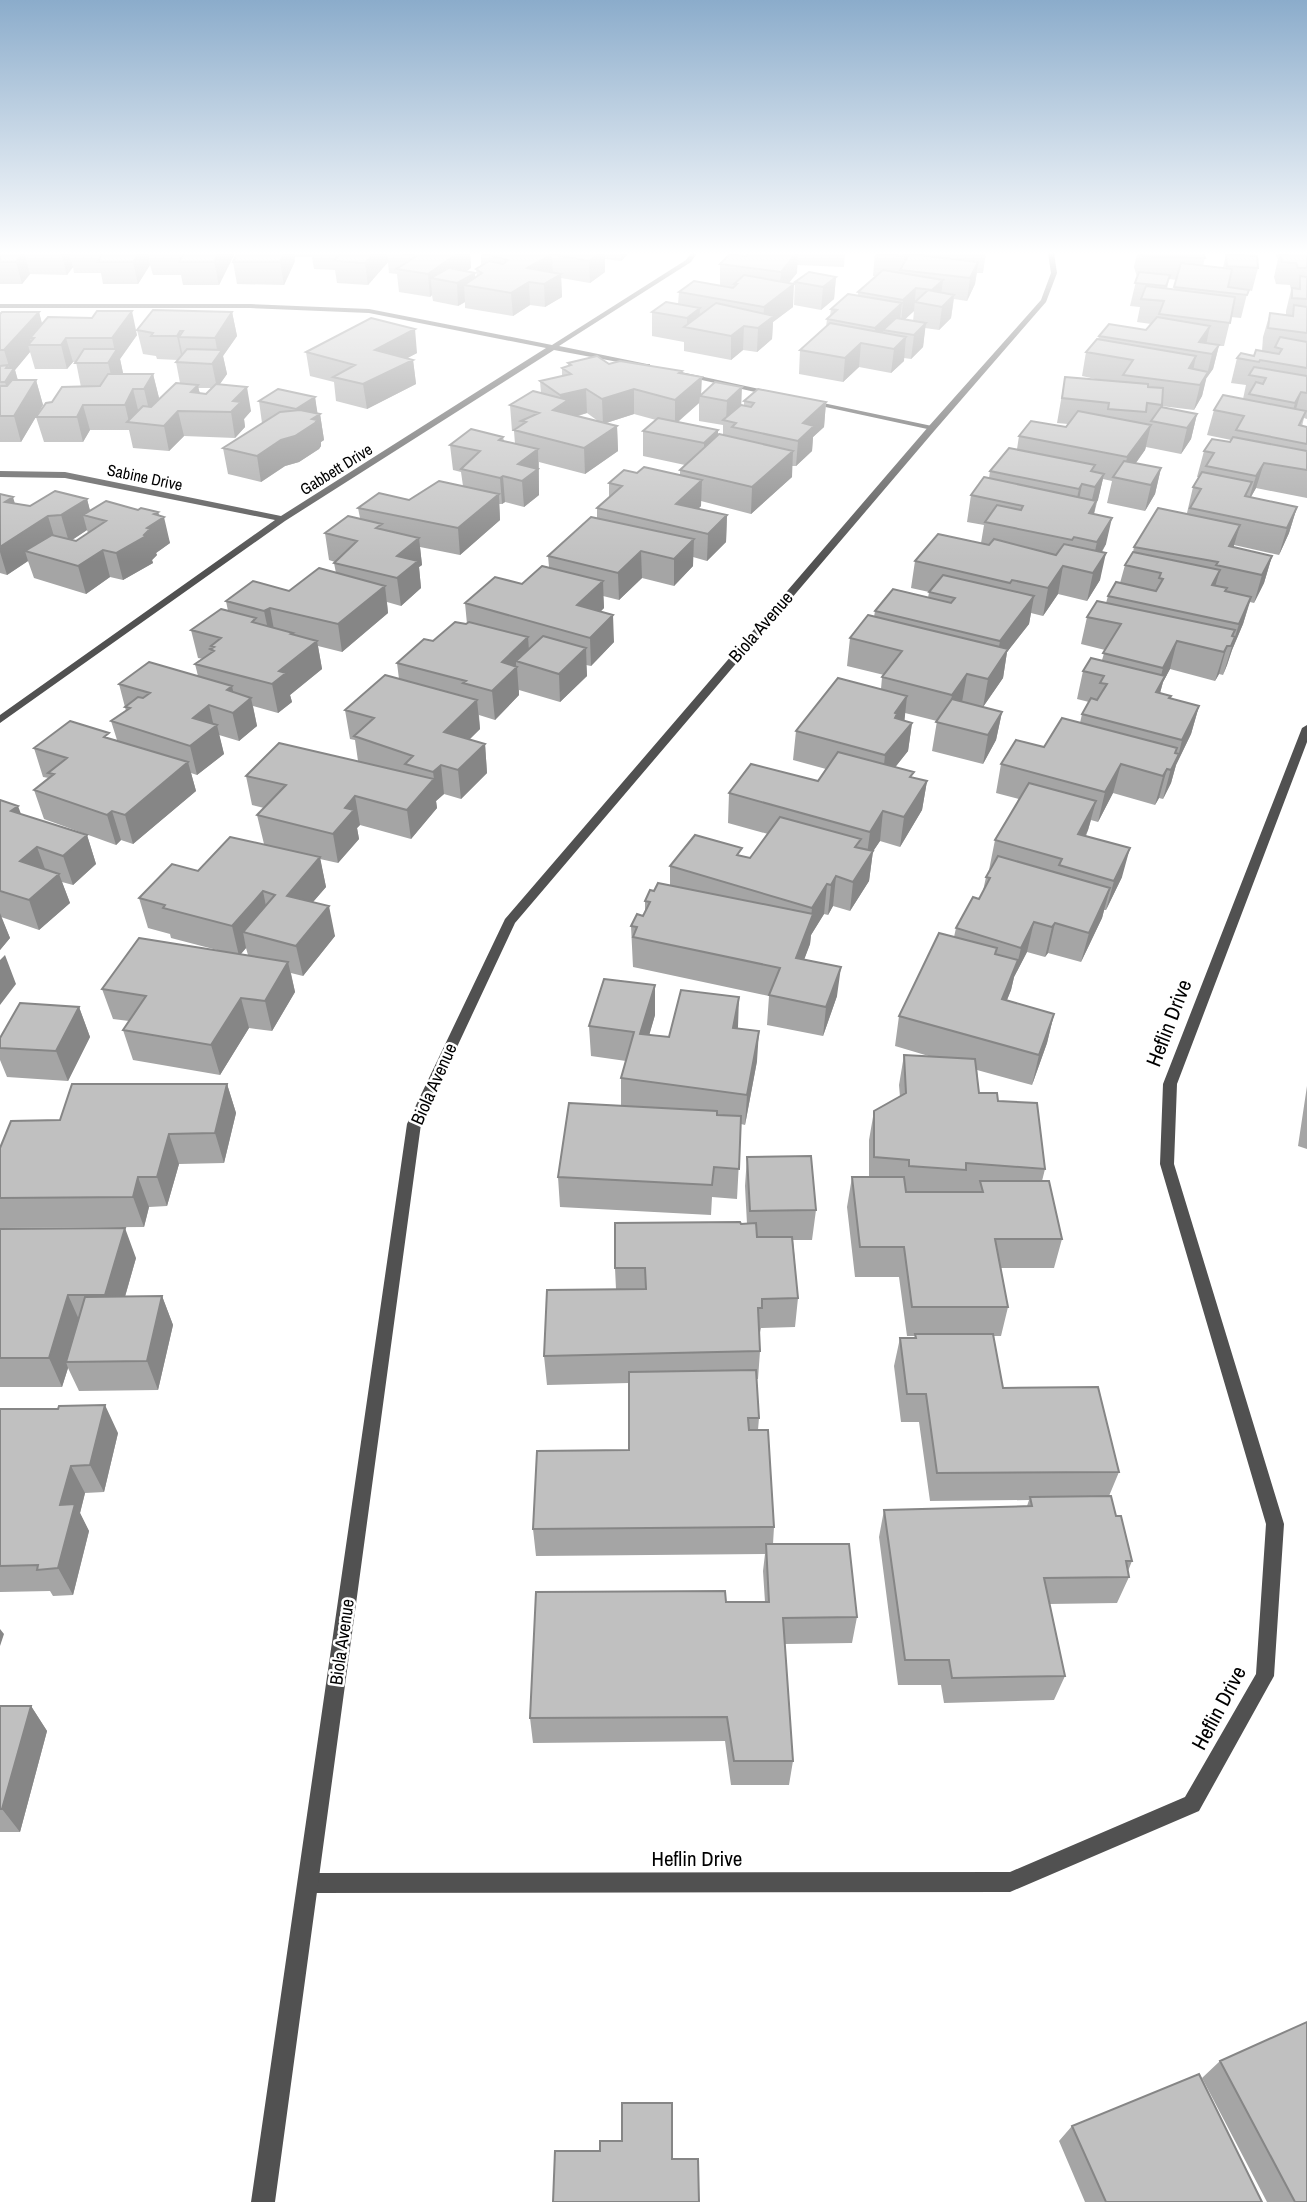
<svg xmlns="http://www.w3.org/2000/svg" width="1307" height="2202" viewBox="0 0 1307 2202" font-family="'Archivo Narrow',sans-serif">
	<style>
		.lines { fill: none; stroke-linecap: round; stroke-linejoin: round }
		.minor { fill: #515151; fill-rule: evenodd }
		.tertiary { fill: #515151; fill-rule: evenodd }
		.wall { fill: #a5a5a5; fill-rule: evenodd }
		.shaded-wall { fill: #868686 }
		.building { fill: #c0c0c0; stroke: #868686; stroke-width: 2 }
		.labels { text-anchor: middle; stroke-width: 5; stroke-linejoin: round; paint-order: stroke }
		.far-street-label { font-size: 16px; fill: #000; stroke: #fff }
		.street-label { font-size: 18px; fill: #000; stroke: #fff }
		.near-street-label { font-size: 21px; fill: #000; stroke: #fff }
	</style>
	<rect width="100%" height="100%" fill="#fff"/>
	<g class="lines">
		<!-- minor -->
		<path class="minor" d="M691,253H697L691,262L559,346L647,364H650V368L554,350L285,521L0,723V715L275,520L65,478L0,477V471L65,472L281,516L546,348L369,313L250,308H0V304H250L369,309L552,345L686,260Z
			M681,372L773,392L777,394L773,396L684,376L680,374Z
			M804,399L932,426L936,428L932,430L807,403H804Z
			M1307,725V742L1177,1084L1174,1164L1284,1524L1274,1676L1199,1811L1010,1892L308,1893L301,1890L298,1883L301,1876L308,1873L1010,1872L1185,1797L1256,1674L1266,1524L1160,1164L1163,1084L1302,728Z"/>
		<!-- tertiary -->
		<path class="tertiary" d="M1048,253H1054L1057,273L1046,302L935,430L515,923L421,1124L275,2202H251L407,1124L505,919L929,426L1041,300L1051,273Z"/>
	</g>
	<!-- wall -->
	<path class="wall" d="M0,253H234V255L219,285H183L181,275H153L150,265L138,284H103L101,273H74L73,267L67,275L30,274L22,284H0Z
		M237,253H470L471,268L466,271L475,278L477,277L476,269L481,265V253H629L621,261L605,259V272L590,283L561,278L562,297L545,307L530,305L513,316L465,308V302L458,306L433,301L432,295L430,297L399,292L397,274L389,273L388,262L368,285L337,283L335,270L314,269L312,257H295V261L284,285L237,284L233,262Z
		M748,253H845L844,267L797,265V273L789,283L793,307L773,322L772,339L757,352L743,350L731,360L684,351V342L652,336V312L678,304L679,292L720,285V264L746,256Z
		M875,253H986L983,273H977L975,284L967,301L954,299L951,318L939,330L925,328L923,347L911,359L904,358V361L891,373L859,367L843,382L799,374L800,350L826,327L827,319L830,316L831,309L858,295V292L876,276H873ZM914,311L913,321L904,320Z
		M1135,253H1221L1203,254L1205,258L1203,266L1223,268L1226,254L1258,268L1252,291L1248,290L1241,318L1231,317L1224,346H1219L1213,369L1206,378L1202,396L1194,410L1161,406V407L1197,414L1191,439L1181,454L1146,447L1145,450L1136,463L1161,468L1155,494L1145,511L1107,503L1112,481L1103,479L1094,514L1106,544L1102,552L1100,580L1087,601L1058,594L1043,616L1031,613L1029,624L1007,652L1003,678L983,707L1002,712L996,740L983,764L932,751L937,721L905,713L904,721L912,723L908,751L895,767L913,778L927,781L922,810L900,847L880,841L873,851L869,881L850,911L833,906L828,915L824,914L811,935L810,944L804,959L837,996L823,1036L767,1025L769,996L633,967L631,926L643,916L645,912V901L654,891L670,886V866L742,856L750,858L768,834L728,823L729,793L818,781L826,769L793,760L796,731L881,689L882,677L884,675L847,666L850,638L874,617L875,611L928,598L929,592L911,588L915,561L981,543L984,525L967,522L971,495L989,478L990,471L1017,449L1019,436L1066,427L1068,424L1057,423L1065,377L1100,380L1082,376L1086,352L1098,339L1099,336L1146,330L1151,324L1137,322L1140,307L1130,306L1137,277L1134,267L1137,253ZM1169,279L1177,280L1174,289H1167Z
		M1274,253H1307V419L1304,418L1302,426L1307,427V498L1256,488L1251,497L1297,507L1289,533L1279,555L1234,545V547L1272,556L1264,583L1254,603L1250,602L1243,624L1232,650L1227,665L1223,675L1219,674L1215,681L1170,669L1163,682L1160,693L1171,696L1170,699L1199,706L1191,734L1176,765L1171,783L1163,799L1159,798L1155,805L1113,793L1098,822L1091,820L1088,830L1086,836L1122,877L1106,910H1104L1102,918L1081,962L1048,953L1045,957L1027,952L1014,977L1011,990L1007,1000L1054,1014L1047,1043L1032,1085L977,1070L979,1093L998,1101L1045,1169L1042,1181L1062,1239L1054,1268H1001L1008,1307L1001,1336H993L1003,1388L1119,1472L1109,1496L1132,1561L1128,1571L1129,1577L1117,1603L1049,1604L1065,1676L1054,1700L944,1703L941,1685H898L879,1537L884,1510L1027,1506L1029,1500L930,1501L919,1422H901L894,1366L900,1338H914L915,1336H907L899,1277H855L847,1207L852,1177H869V1140L874,1111L900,1097L899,1085L904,1055L932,1057L895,1046L899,1016L954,937L956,928L979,899L983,891L986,877L989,870L995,840L1019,799L996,793L1001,764L1044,747L1080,723L1082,714L1089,702L1077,699L1083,671L1102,660L1105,650L1081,644L1087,617L1106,603L1108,596L1120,583L1125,565L1133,552L1134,547L1188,514L1187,513L1193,487L1199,477H1197L1204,451L1230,442L1231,440L1207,435L1214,410L1243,399L1246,385L1231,383L1237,358L1254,356L1262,351L1263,337L1270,313L1286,315V311L1291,290L1290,285L1276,284L1274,277L1278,259Z
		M836,277L834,299L821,310L794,305L795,282Z
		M39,312L42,324L137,335L120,359L123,373L153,374L159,398L157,402L180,383L176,362L178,360L157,359L156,356L143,354L137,330L232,312L237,336L223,356L227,374L220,384L251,411L244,419L245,427L235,438L184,436L169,451L133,448L129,430H90L83,442H44L36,417L52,402L81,387L76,362H73L67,369H35L30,352L15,370L18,380H36L43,405L21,442H0V314ZM198,388H211L206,394L200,393Z
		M306,352L417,353L407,358L413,360L416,384L367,409L336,401L334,382L310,376Z
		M568,363L609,364L681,373L701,394L744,405V401L826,402L824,427L813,437L812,451L796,466H792V477L751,514L701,501V506L698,509L727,515L726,542L707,561L693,557V566L674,586L642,578L619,600L603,596L604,608L601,611L614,642L591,666L586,665L587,676L560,702L519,690V695L495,720L479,715L480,729L469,740L485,744L487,773L461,799L444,794L436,801L437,808L411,839L360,825L357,828L359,839L338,863L320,859L326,887L313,902L335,936L303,976L291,973L295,992L272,1031L249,1028L220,1075L133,1060L123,1030L129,1021L113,1019L102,989L221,951L171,938L170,934L148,928L139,898L198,871L264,844L257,815L264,808L252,805L246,776L358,761L355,740L350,739L345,710L399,679L397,663L433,641L467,624L465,603L522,584L549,567L548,556L597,518V508L609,497V483L637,473L680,475V470L685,465L643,456V431L656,420L634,414L606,423L617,426L618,451L585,474L539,462V495L524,507L505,502L502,504H499L500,520L460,555L420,547L422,565L419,567L421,588L401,606L387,602L388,613L342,652L318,646L322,669L290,695L292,702L278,713L253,706L257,726L239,741L219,735L224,754L197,775L191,773L196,791L133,844L121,840L116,845L44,819L34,790L49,778L43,777L34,748L111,739L117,740L111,721L126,711L119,684L198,676L195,664L203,659L198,658L191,630L228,611L226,601L289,591L336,573L334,563L335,562L329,560L325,533L360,518L358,508L409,500L463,486L461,472L453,470L450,445L503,437L504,441L515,444L514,431H512L510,405L541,393L540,381L562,376V368L568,366ZM699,403V421L723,425V435H718V430L678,422ZM587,413L598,421L578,416ZM246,948L248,955L241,954Z
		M315,397L317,414H320L324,440L321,442V446L319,449L299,462L285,466L261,482L228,474L223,448L262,423L259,401Z
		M0,494L15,504L30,506L87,499L90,511L138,510L158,512L170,543L156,553L157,555L152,560L153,563L123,580L110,577L86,594L34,578L28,561L7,575L0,573ZM87,530L88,533L76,541L72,540Z
		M0,800L21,815L87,835L96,864L73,885L62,882L70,903L39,930L1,917L10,938L0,950Z
		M655,985V1015L649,1035L669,1037L737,1028L757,1061L745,1125L741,1124L737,1199L712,1197L711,1215L560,1207L558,1177L621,1106V1078L626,1061L591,1056L589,1026Z
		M79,1007L90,1037L68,1081L7,1077L0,1060V1038Z
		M227,1084L236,1113L224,1163L179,1164L167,1206L149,1207L144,1227L0,1228V1148Z
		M1307,1086V1149L1298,1146Z
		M747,1157L816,1210L812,1240H793L798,1298L795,1327L761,1328L759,1337L760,1351L758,1379H756L759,1418L758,1430L774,1527L773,1544L857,1617L852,1643L785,1644L793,1761L789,1785H731L725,1741L533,1743L530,1718L726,1602H765L763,1571L765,1554L536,1556L533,1529L629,1450V1383L547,1385L544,1356L616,1289L615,1268L741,1224H747L745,1186Z
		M0,1229L136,1258L125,1297L162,1296L173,1325L158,1390L79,1391L68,1368L62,1387H0Z
		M0,1409L118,1433L104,1492L85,1493L80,1513L89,1531L73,1595L53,1596L50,1591L0,1592Z
		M0,1706H31L47,1731L20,1832H0Z
		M1220,2061L1307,2202H1267L1202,2078Z
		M1072,2126L1262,2202H1085L1059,2141Z"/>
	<!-- shaded-wall -->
	<path class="shaded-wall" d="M23,253H24L30,274L22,284L16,262Z
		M61,253H69L73,267L67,275Z
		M139,253H148L150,265L138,284L133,262Z
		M219,253H234V255L219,285L214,262Z
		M283,253H294L295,261L284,285L280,262Z
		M374,253H387L388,262L368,285L365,263Z
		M458,253H470L471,268L451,282L431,278L432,295L430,297L428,274Z
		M600,253H605V272L590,283L589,261Z
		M621,253H629L621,261Z
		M796,253H798L797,273L779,294L781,272Z
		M905,253H907L906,268L902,270Z
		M552,254L553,276L529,282L530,305L513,316L511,293L527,268Z
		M978,262L975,284L967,301L970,278Z
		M475,273L476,287L464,285L465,302L458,306L457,283Z
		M561,274L562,297L545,307L544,284Z
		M836,277L834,299L821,310L823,287Z
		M943,280L940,303L932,290Z
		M794,284L793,307L773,322L772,339L757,352L758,328L763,324L764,307Z
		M916,288L914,311L901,323L903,300Z
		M954,295L951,318L939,330L942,307Z
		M902,303L899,327L883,330L882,343L874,345L875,328Z
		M700,308L699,330L687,328V318Z
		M132,311L137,335L120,359L123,373L114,387L108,363L115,352L112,338Z
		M39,312L45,335L30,338L32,345H28L30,352L15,370L21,393L12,406L5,382L6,368L8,365L11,373L4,350Z
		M232,312L237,336L223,356L227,374L217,388L212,364L218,355L215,338Z
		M926,323L923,347L911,359L914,335Z
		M744,326L743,350L731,360V336Z
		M1210,326L1205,350L1199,342Z
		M415,329L417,353L378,374L375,350Z
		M180,331L181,337H179L183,357L182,360L177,336Z
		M906,337L904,361L891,373L894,349Z
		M66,338L73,362L67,369L61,345Z
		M861,343L859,367L843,382L845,358Z
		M1219,345L1213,369L1206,379L1212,354Z
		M1196,356L1191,381L1189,368Z
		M413,360L416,384L367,409L363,384Z
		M682,371L681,395L702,377L701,396H700L699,403L675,424V400L679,373Z
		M1208,372L1202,396L1194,410L1200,385Z
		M153,374L159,398L150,414L144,389Z
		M36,380L43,405L21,442L14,416Z
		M198,385L203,410L191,392Z
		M247,387L251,411L244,419L245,427L235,438L231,412L233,401Z
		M742,387L741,412L726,421L727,401Z
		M133,389L139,414L129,422L125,405Z
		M586,389L587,413L569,418L553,410L561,405L560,395Z
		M634,389V414L603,424L602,399Z
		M1301,392L1294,416L1288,428L1295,403Z
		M315,397L318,416L320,414L324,440L321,442V446L319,449L299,462L285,466L261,482L257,456L281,440L300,433L296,409Z
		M826,402L824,427L813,437L812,451L796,466L798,441L803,423Z
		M83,405L90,430L83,442L77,417Z
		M178,411L184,436L169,451L164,426Z
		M1197,414L1191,439L1181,454L1187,428Z
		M1151,425L1145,450L1124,479H1123L1127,457Z
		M617,426L618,451L585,474L584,448Z
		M718,430L717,455L704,469V443Z
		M538,449L539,495L524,507L522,481L518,464Z
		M793,451L792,477L751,514L752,487Z
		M1264,463L1256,488L1248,502L1256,476Z
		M1161,468L1155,494L1145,511L1151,485Z
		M1104,474L1098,500L1096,503L1091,528L1089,512L1095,487Z
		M503,476L505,502L502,504L500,478Z
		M702,480L701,506L679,527L676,504Z
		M1082,484L1077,511L1073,515L1079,489Z
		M499,494L500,520L460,555L458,528Z
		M13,497L21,524L5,502Z
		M87,499L92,518L83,515L87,530L69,542L61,515Z
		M1297,507L1289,533L1279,555L1287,528Z
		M158,512L160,519L164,517L170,543L156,553L157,555L152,560L153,563L123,580L116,553L144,535L154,514Z
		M727,515L726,542L707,561L708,534Z
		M48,516L56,543L25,551L28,561L7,575L0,552V547Z
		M1112,518L1106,544L1091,569L1097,542Z
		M1240,525L1232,552L1229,546Z
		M419,538L422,565L419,567L421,588L401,606L397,578V556Z
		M694,539L693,566L674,586V559Z
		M103,550L110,577L86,594L78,566Z
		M641,551L642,578L619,600L618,573Z
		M1106,553L1100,580L1087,601L1093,573Z
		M1272,556L1264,583L1254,603L1262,575Z
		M1063,566L1058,594L1043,616L1048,588Z
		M1220,570L1212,597V585Z
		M603,581L604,608L578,633L577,605Z
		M385,586L388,613L342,652L338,624Z
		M1034,596L1029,624L1007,652L1003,678L983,707L988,679L995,669L1000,641Z
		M1251,597L1243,624L1232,650L1227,665L1223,675L1239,624Z
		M270,608L275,635L270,639L264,611Z
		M613,615L614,642L591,666L590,638Z
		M293,633L298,657L317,641L322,669L290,695L292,702L278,713L272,684L279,671L291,634Z
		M528,637L530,665L516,661V668L517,667L519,695L495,720L492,691L502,662Z
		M1177,641L1170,669L1163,682L1157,704L1149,720L1163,668Z
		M1227,646L1219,674L1215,681L1224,652Z
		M586,648L587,676L560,702L559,674Z
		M967,674L962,702L947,724L952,695Z
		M232,686L237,709L251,698L257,726L239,741L227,690Z
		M907,696L904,725L894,738L895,713Z
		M477,700L480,729L447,761L444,732Z
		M209,705L214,727L217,725L224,754L197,775L190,746L193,718Z
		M1199,706L1191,734L1176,765L1171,783L1163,799L1175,753L1177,748L1172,768L1178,757L1182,740Z
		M1002,712L996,740L983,764L988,735Z
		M912,723L908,751L882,784L885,755Z
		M485,744L487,773L461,799L458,770Z
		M188,762L196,791L133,844L125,815Z
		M1121,764L1113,793L1098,822L1105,792Z
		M441,765L444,794L436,801L437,808L411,839L407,810L434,779L433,772Z
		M1167,769L1159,798L1155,805L1163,776Z
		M927,781L922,810L900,847L904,817Z
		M355,796L360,825L357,828L359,839L338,863L333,834L345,808Z
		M1096,801L1088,830L1071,863L1078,834Z
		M18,806L29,835L11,811Z
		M112,811L121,840L116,845L107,815Z
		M883,811L880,841L866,862L870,832Z
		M87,835L96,864L73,885L63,856Z
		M37,847L48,877L20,861Z
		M1130,848L1122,877L1106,910L1114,881Z
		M873,851L869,881L850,911L853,882Z
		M320,857L326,887L293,925L287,896Z
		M59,874L70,903L39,930L29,900Z
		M836,876L833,906L828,915L831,885Z
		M827,884L824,914L811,935L810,944L794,987L796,958L811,918L812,908Z
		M1110,888L1102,918L1081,962L1089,933Z
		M263,891L269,921L243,932L246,948L239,956L232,926Z
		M329,906L335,936L303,976L296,946Z
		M0,913L10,938L0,950Z
		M1034,922L1027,952L1014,977L1021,948Z
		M1055,923L1048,953L1045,957L1052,927Z
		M5,955L16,984L0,1005V960Z
		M1018,960L1011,990L995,1029L1002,999Z
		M288,962L295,992L272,1031L265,1001Z
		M841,967L837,996L823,1036L826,1007Z
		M655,985V1015L641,1064L640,1034Z
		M739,997L738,1027L732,1058L733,1028Z
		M241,998L249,1028L220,1075L211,1045Z
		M79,1007L90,1037L68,1081L56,1051Z
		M1054,1014L1047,1043L1032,1085L1039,1055Z
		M759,1031L757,1061L745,1125L747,1095Z
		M227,1084L236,1113L224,1163L215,1133Z
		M169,1134L179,1164L167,1206L157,1177Z
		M138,1177L149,1207L144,1227L133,1197Z
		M125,1228L136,1258L117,1324L105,1295Z
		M68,1295L81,1324L66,1362L68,1368L62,1387L49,1358Z
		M162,1296L173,1325L158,1390L147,1361Z
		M105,1405L118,1433L104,1492L90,1465Z
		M71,1466L85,1493L80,1513L89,1531L73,1595L58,1568L60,1505Z
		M0,1629L4,1634L0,1646Z
		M31,1706L47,1731L20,1832L2,1809Z"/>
	<!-- building -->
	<path class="building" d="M0,253H23L16,262H0Z
		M102,253H139L133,262H98Z
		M184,253H219L214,262H179Z
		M237,253H284L280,262H233Z
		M341,253H374L365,263L334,261Z
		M402,253H458L428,274L396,269L417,256Z
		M482,253H600L589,261L552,254L527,268L561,274L544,284L529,282L511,293L464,285L482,273L476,269L489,261L503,264L508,260Z
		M748,253H796L781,272L720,264L730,254L746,256Z
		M875,253H905L903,256Z
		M1141,253H1203L1205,258L1142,256Z
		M1286,253H1307V268H1298L1296,263L1282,262L1280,255H1287Z
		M909,254L978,262L970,278L900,270Z
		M1226,254L1257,256L1258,268L1227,266Z
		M1181,263L1232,269L1228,287L1249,290L1247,295L1174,287Z
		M449,268L475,273L457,283L431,278Z
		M883,270L943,280L932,290L916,288L903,300L858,292Z
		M809,272L836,277L823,287L795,282Z
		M1139,272L1170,275L1166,286L1135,283Z
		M744,275L794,284L764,307L679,292L694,281L733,288L737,284H734Z
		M1300,276L1307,277V299L1292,298V288L1300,289Z
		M1146,286L1235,297L1230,323L1159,314L1164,301L1141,299Z
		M928,290L954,295L942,307L915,302Z
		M848,294L902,303L875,328L827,319L837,310L831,309Z
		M666,302L700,308L687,318L652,312Z
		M716,303L774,316L758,328L744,326L731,336L684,327Z
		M1294,305L1307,307V333L1268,328L1270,313L1293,316Z
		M153,310L232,312L215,338L179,337L183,331H180L177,336H151L153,333L137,330Z
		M97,311H132L112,338H66L61,345H28L34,338H30L48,317L92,318Z
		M2,312H39L4,350H0V314Z
		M1157,317L1210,326L1199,342L1219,345L1212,354L1099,336L1109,324L1146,330Z
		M371,318L415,329L375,350L413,360L363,384L333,377L355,365L306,352Z
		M896,318L926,323L914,335L883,330Z
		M830,323L906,337L894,349L861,343L845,358L800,350Z
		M1280,337L1307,342V368L1260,360L1259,362L1237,358L1241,353L1254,356L1256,350L1279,354L1282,349L1275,347Z
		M1097,339L1196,356L1189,368L1208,372L1200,385L1123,375L1133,360L1086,352Z
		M84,349H117L108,363H75Z
		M187,349L222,350L212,364L176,362Z
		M597,356L609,364L620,361L682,371L679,373L702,377L675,400L634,389L602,399L586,389L560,395L540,381L571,374L562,368L571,365L568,363Z
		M8,365L6,368H14L5,382H0V366Z
		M1254,367L1307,376V393L1301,392L1295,403L1249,394L1256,382L1263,384L1266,378L1249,375Z
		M108,374H153L144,389H133L125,405H83L77,417H36L46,403L52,402L62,387L100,386Z
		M1065,377L1148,384V387L1163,388L1162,405L1147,403L1146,412L1108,409L1109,403L1062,398Z
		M12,380H36L14,416H0V386H7Z
		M715,382L742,387L727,401L700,396Z
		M176,383L198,385L191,392L206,394L216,384L247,387L233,401L241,402L231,412L178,411L164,426L127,422L143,406L151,407Z
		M278,389L315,397L296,409L259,401Z
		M758,389L826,402L803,423L814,426L798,441L732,427L736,423L723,420L741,405L751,407L754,403L744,401Z
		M533,391L568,400L553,410L617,426L584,448L514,430L526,422L521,421L539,413L510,405Z
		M1223,395L1306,411L1299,425L1307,427V444L1236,430L1244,416L1214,410Z
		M1161,407L1197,414L1187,428L1151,421Z
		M300,410L320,414L312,419L317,420L315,423L295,436L281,440L257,456L223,448L280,412Z
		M1078,411L1151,425L1127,457L1019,436L1031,421L1066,427Z
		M658,418L718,430L704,443L643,431Z
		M471,429L503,437L499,440L538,449L518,464L538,469L522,481L503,476L500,478L461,469L480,451L450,445Z
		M719,434L793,451L752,487L680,470Z
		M1233,437L1307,451V470L1264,463L1256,476L1206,466L1214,453L1204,451L1212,439L1230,442Z
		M1009,448L1095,465L1091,471L1104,474L1095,487L1082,484L1079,489L990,471Z
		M1124,461L1161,468L1151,485L1113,477Z
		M644,467L702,480L676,504L727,515L708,534L597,508L622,486L609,483L624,470L637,473Z
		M1202,472L1252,482L1245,496L1297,507L1287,528L1190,508L1201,489L1193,487Z
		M984,477L1096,501L1089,513L1112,518L1097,542L1074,537L1072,540L985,522L997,505L1021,510L1023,506L971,495Z
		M439,481L499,494L458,528L358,508L379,493L409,500Z
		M55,491L87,499L61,515L48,516L0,547V494L13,497L5,502L30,506Z
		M106,501L138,510L141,508L158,512L154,514L164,517L147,528L150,529L144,535L146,536L116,553L103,550L78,566L25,551L52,535L76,541L106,521L83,515Z
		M1158,508L1240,525L1229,546L1272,556L1262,575L1216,565L1218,562L1134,547Z
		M348,516L382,524L376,528L419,538L397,556L418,561L397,578L334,563L357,541L325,533Z
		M591,517L694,539L674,559L641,551L618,573L548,556Z
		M938,534L989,545L994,539L1056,555L1064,544L1106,553L1093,573L1063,566L1048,588L1012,580L1010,583L915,561Z
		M1133,552L1220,570L1212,585L1227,588L1225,591L1251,597L1239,624L1108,596L1116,582L1156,591L1163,579L1159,578L1161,573L1125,565Z
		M542,566L603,581L577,605L613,615L590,638L465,603L495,577L522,584Z
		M319,568L385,586L338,624L270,608L264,611L226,601L253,581L289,591Z
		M943,575L1034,596L1000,641L875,611L893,589L951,603L955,598L929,592Z
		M1097,601L1235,630L1232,636L1235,637L1231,646H1227L1224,652L1177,641L1163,668L1103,653L1121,624L1087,617Z
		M221,609L256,618L252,622L293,633L291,634L317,641L279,671L286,673L272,684L195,664L214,651L210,649L214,647L211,646L221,638L191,630Z
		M868,615L1008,649L988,679L967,674L952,695L882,677L902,651L850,638Z
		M455,622L466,624L469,622L528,637L502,662L517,667L492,691L463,683L466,681L397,663L424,639L433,641Z
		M543,636L586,648L559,674L516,661Z
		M1091,658L1165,676L1156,692L1171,696L1169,698L1199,706L1182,740L1082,714L1091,698L1097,700L1107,684L1100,683L1104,676L1083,671Z
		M149,662L232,686L227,690L251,698L233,713L209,705L193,718L217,725L190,746L111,721L130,708L125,707L138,697L143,698L150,693L119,684Z
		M385,675L477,700L444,732L485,744L458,770L441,765L433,772L405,764L413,756L354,736L374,718L345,710Z
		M838,678L907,696L895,713L897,714L895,718L912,723L885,755L796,731Z
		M952,699L1002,712L988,735L936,722Z
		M1062,718L1177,748L1175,753L1179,754L1171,770L1167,769L1163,776L1121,764L1105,792L1001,764L1016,740L1044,747Z
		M70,721L109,733L104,737L188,762L125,815L112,811L107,815L34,790L54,774L48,773L67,758L34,748Z
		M279,743L434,779L407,810L355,796L345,808L354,810L333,834L257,815L286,785L246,776Z
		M838,752L914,772L910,777L927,781L904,817L883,811L870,832L729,793L751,764L818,781Z
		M1029,783L1096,801L1078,834L1130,848L1114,881L1059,865L1062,859L995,840Z
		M0,800L18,806L11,811L87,835L63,856L37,847L20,861L59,874L29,900L0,891Z
		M780,817L861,839L855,847L873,851L853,882L836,876L831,885L827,884L812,908L670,866L695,835L742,848L737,855L750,858Z
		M230,837L320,857L287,896L329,906L296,946L243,932L275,895L263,891L232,926L163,908L165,905L139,898L172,864L198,871Z
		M998,856L1110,888L1089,933L1055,923L1052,927L1034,922L1021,948L956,928L973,897L979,899L990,878L986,877Z
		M658,883L813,914L796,958L841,967L826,1007L769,995L780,968L633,937L637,927L631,926L637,914L643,916L650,902L645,901L650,890L654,891Z
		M939,933L997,948L995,954L1018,960L1002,999L1054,1014L1039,1055L899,1016Z
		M139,938L288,962L265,1001L241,998L211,1045L123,1030L146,996L102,989Z
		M604,979L655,985L640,1034L669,1037L681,990L739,997L733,1028L759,1031L747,1095L621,1078L634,1032L589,1026Z
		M20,1003L79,1007L56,1051L0,1048V1038Z
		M904,1055L975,1059L979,1093H997L998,1101L1037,1103L1045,1169L966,1163V1170L909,1166V1160L874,1157V1111L906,1093Z
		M72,1084H227L215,1133L169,1134L157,1177H138L133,1197L0,1198V1148L11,1121L60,1120Z
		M569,1103L717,1111V1115L741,1116L739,1169L714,1167L712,1185L558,1177Z
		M811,1156L816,1210L750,1211L747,1157Z
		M852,1177H904L906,1192H983L980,1181H1049L1062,1239H995L1008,1307H912L904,1247H860Z
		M740,1222L741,1224L756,1223L757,1237H792L798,1298L762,1299V1308H758L760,1351L544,1356L547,1290L646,1289L645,1268H615V1223Z
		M125,1228L105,1295H68L49,1358H0V1229Z
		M162,1296L147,1361L66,1362L85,1297Z
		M915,1334H993L1003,1388L1098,1387L1119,1472L937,1473L926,1394H907L900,1338H916Z
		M756,1370L759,1418H748L749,1430H768L774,1527L533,1529L537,1451L629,1450V1372Z
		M105,1405L90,1465L71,1466L60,1505L75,1504L58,1568L37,1570L38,1565L0,1566V1409H58L59,1406Z
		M1111,1496L1116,1516H1121L1132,1561H1126L1129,1577L1044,1578L1065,1676L952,1678L949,1660H905L884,1510L1032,1506L1030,1497Z
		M766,1544H849L857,1617L783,1618L793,1761H734L727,1717L530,1718L536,1592L725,1591L726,1602H769Z
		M0,1706H31L2,1809H0Z
		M1307,2022V2202H1295L1220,2061Z
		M1199,2074L1262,2202H1106L1072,2126Z
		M622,2103H672V2159H698L699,2202H553L555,2151H600V2141H622Z"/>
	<!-- sky -->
	<linearGradient id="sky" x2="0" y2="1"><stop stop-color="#8baccb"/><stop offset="0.45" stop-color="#fff"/><stop offset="1" stop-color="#fff" stop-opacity="0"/></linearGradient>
	<rect width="1307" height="562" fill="url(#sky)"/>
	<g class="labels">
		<!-- far-street labels -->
		<g class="far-street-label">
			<text transform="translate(336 469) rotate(-32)" y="6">Gabbett Drive</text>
			<text transform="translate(145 477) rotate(12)" y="6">Sabine Drive</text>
		</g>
		<!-- street labels -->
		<g class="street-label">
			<text transform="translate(761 627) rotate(-49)" y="6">Biola Avenue</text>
			<text transform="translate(434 1084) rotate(-66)" y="6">Biola Avenue</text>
			<text transform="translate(342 1642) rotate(-82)" y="6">Biola Avenue</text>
		</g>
		<!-- near-street labels -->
		<g class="near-street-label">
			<text transform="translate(1169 1023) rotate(-69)" y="7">Heflin Drive</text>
			<text transform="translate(1219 1708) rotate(-62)" y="7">Heflin Drive</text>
			<text x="697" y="1866">Heflin Drive</text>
		</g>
	</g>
</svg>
